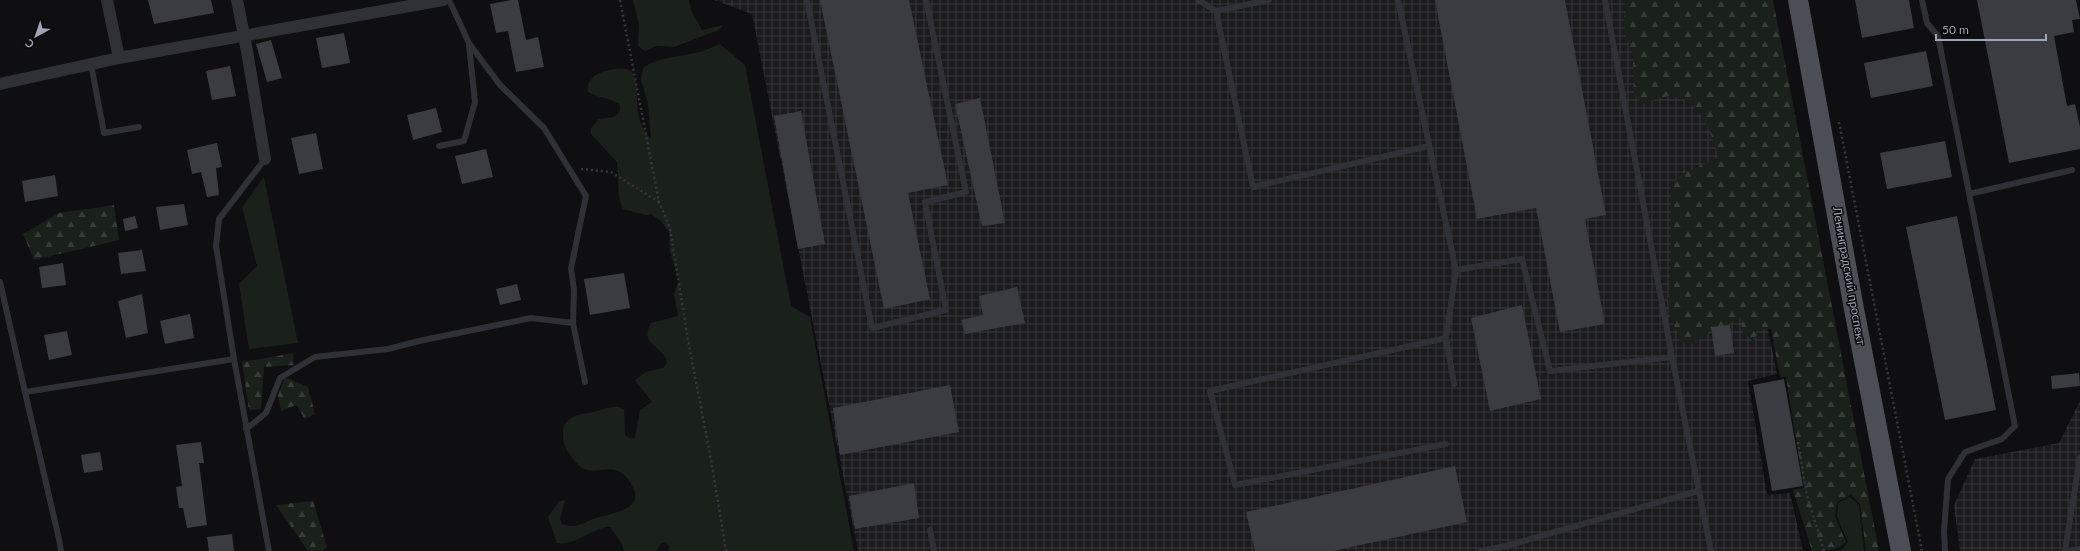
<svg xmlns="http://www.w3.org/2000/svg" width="2080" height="551" viewBox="0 0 2080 551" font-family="Lato,sans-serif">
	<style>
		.industrial { fill: url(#industrial-grid) }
		.grass { fill: #19211a }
		.forest { fill: url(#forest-firs) }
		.building { fill: #3b3c41 }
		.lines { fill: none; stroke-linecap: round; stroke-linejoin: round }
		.path { stroke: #36383d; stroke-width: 2.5; stroke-dasharray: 2 3; stroke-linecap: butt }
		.service { stroke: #303136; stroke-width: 6 }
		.minor { stroke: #303136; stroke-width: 12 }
		.primary { stroke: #4c4e55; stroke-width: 20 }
		.labels { text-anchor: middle; stroke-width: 3; stroke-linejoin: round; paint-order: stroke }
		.street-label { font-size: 12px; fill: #9fa5b3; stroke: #0a0a0c }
	</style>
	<defs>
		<pattern id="industrial-grid" width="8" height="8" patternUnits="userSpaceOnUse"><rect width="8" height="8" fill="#1b1b1e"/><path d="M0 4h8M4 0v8" fill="none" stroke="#39393c"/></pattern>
		<pattern id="forest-firs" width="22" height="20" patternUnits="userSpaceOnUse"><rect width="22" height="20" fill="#19211a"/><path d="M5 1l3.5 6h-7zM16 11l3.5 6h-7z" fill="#373e39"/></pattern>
	</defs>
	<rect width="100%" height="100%" fill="#0f0f11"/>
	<!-- industrial -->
	<path class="industrial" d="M714,0H1702L1777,374L1748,381L1767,495L1790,493L1803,551H858L752,14Z
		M2080,401V551H1960L1954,505L1975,459L2059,443Z"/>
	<!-- grass -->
	<path class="grass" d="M633,0H689L691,10L702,30L723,25L719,30L674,47L657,46L645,51L638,46L639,25Z
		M720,44L745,65L791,306L810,317L854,551H669V546L665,542L661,543L656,551H624L621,542L610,527C591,528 576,546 557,543L548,517L559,501L565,500L560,519L562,524C575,529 581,524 593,519C606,514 647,511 632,486C629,479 624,474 618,471C608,467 597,472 587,470C578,468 567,452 564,443C562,437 563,431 564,425C574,413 580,415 594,412C605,409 613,404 624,409L625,435L629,438H635L640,410L652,402L635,380L646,372L663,368L667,363C665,346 638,346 651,323L678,316L674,294L679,281L670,252L669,232L661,221L651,214L646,215L623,209L619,198L617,162L591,134V128L599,119C609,117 614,120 620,111V105C610,97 598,98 588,92C585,72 615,66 630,70C644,84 628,116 651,139L648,103L641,80L643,68C656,57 686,56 703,51C709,49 714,46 720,44Z
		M264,177L298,343L249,349L239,284L257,266L242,207Z
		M1850,497L1859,505L1864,551H1833L1841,550L1848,542L1837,517L1838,503Z"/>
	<!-- forest -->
	<path class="forest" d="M1626,0H1773L1879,551H1866L1860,504L1851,495L1837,502L1835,517L1846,542C1837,551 1825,551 1812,551L1793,490L1804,488L1786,377H1780L1771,329L1757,330L1754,342L1743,332L1740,318L1704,336L1695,344L1681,342L1670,316L1668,302L1671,260V186L1680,175L1718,158C1713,134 1699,97 1670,96C1662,96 1651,102 1643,104L1634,94L1633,54L1626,38L1624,24Z
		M114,205L119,240L34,260L23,234L59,213Z
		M293,353L294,365L264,367L261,409L249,410L242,362Z
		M285,377L308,387L315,414L305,419L296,405L281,411L278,395Z
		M313,501L327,547L322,551H308L276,505Z"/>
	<!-- building -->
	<path class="building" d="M148,0H211L214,13L154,24Z
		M511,0H518L526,40L538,37L544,67L516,72L508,31L496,33L490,4Z
		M820,0H909L948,185L908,193L930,299L884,309Z
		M1435,0H1565L1606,215L1585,219L1605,324L1560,332L1536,208L1477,219Z
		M1855,0H1909L1914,28L1862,38Z
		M1977,0H2076L2080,19L2072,20L2074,32L2054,36L2067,106L2075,104L2080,127V149L2009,163Z
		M344,33L350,63L322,68L316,38Z
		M271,40L282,78L267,82L256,44Z
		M1926,51L1933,86L1871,98L1864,63Z
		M230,66L236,96L212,100L206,71Z
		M980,98L1005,223L982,226L955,104Z
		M436,108L442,132L413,140L407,115Z
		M801,111L825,244L798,249L774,116Z
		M316,133L323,169L299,174L291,138Z
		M1945,141L1952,177L1887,189L1880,153Z
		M217,143L222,167L216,168L219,195L207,197L201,172L192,174L187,150Z
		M486,149L493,177L462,184L455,156Z
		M55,175L58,196L25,202L22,181Z
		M184,204L188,225L160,230L156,207Z
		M135,216L138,228L125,231L123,219Z
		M1957,216L1996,410L1945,420L1906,227Z
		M142,250L146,271L121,274L118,253Z
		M63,263L66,285L42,288L39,267Z
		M624,273L630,308L590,315L584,279Z
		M517,284L521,300L500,305L496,289Z
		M1017,287L1025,323L965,334L961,320L983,315L979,296Z
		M142,294L148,333L126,338L118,301Z
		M1522,305L1541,399L1490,411L1471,318Z
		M190,314L194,338L165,344L160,321Z
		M1730,325L1734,353L1715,356L1711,327Z
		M67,331L72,355L49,360L44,335Z
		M2079,373L2080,386L2052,389L2051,376Z
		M1784,379L1803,486L1772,491L1753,385Z
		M950,385L959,432L840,455L833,408Z
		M201,442L204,463H199L207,525L187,528L183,508H179L176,487L182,486L176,445Z
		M100,452L103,470L84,473L81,455Z
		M1455,466L1467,522L1333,551H1255L1246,512Z
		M914,483L919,518L855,529L849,496Z
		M232,534L234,551H209L207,537Z"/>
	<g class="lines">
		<!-- path -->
		<path class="path" d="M620,0L659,202L670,228L689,346L710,454L726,551
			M1839,122L1922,551
			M581,169L611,172L659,202
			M1798,442L1807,496L1824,551"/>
		<!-- service -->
		<path class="service" d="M449,0L469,43L500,85L544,128L586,196L571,268L574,290L573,323L585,382
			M807,0L872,328L946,310L925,202L966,192L926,0
			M1198,0L1216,11L1269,0
			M1398,0L1456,270L1522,259L1550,371L1672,357L1711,551
			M1605,0L1672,357
			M1922,0L1927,23L1938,36L2015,426L2002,439L1965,452L1948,479L1944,531L1945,551
			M1216,11L1253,187L1429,146
			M91,64L104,133L139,127
			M439,146L464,141L475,102L469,45
			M1969,194L2072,170
			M0,282L25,392L234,359L269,551
			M1446,338L1454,384
			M234,359L216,246L219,219L265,159
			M25,392L59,539L61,551
			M246,429L266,413L280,378L315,357L388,349L419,341L531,318L573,323
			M1446,444L1235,485L1210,391L1446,338L1456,270
			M930,530L934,551
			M1481,551L1506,546L1698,491
			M2065,551L2080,457
			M2070,551L2080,549"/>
		<!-- minor -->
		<path class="minor" d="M107,0L119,58
			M237,0L247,51L265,159
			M0,84L119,58L443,0"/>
		<!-- primary -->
		<path class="primary" d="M1798,0L1854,309L1901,551"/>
	</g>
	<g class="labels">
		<!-- street labels -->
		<g class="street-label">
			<text transform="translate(1849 276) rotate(80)" y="4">Ленинградский проспект</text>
		</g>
	</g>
	<!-- north arrow -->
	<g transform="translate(36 36) rotate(220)" stroke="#0a0a0c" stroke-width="3" paint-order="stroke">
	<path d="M0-3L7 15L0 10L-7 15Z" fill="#9fa5b3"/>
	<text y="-6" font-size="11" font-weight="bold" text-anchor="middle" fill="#9fa5b3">С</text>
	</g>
	<!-- scale -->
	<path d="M1936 34v6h110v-6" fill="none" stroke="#9fa5b3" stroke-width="2"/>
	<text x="1942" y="34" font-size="12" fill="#9fa5b3" stroke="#0a0a0c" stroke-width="3" paint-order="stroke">50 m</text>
</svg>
